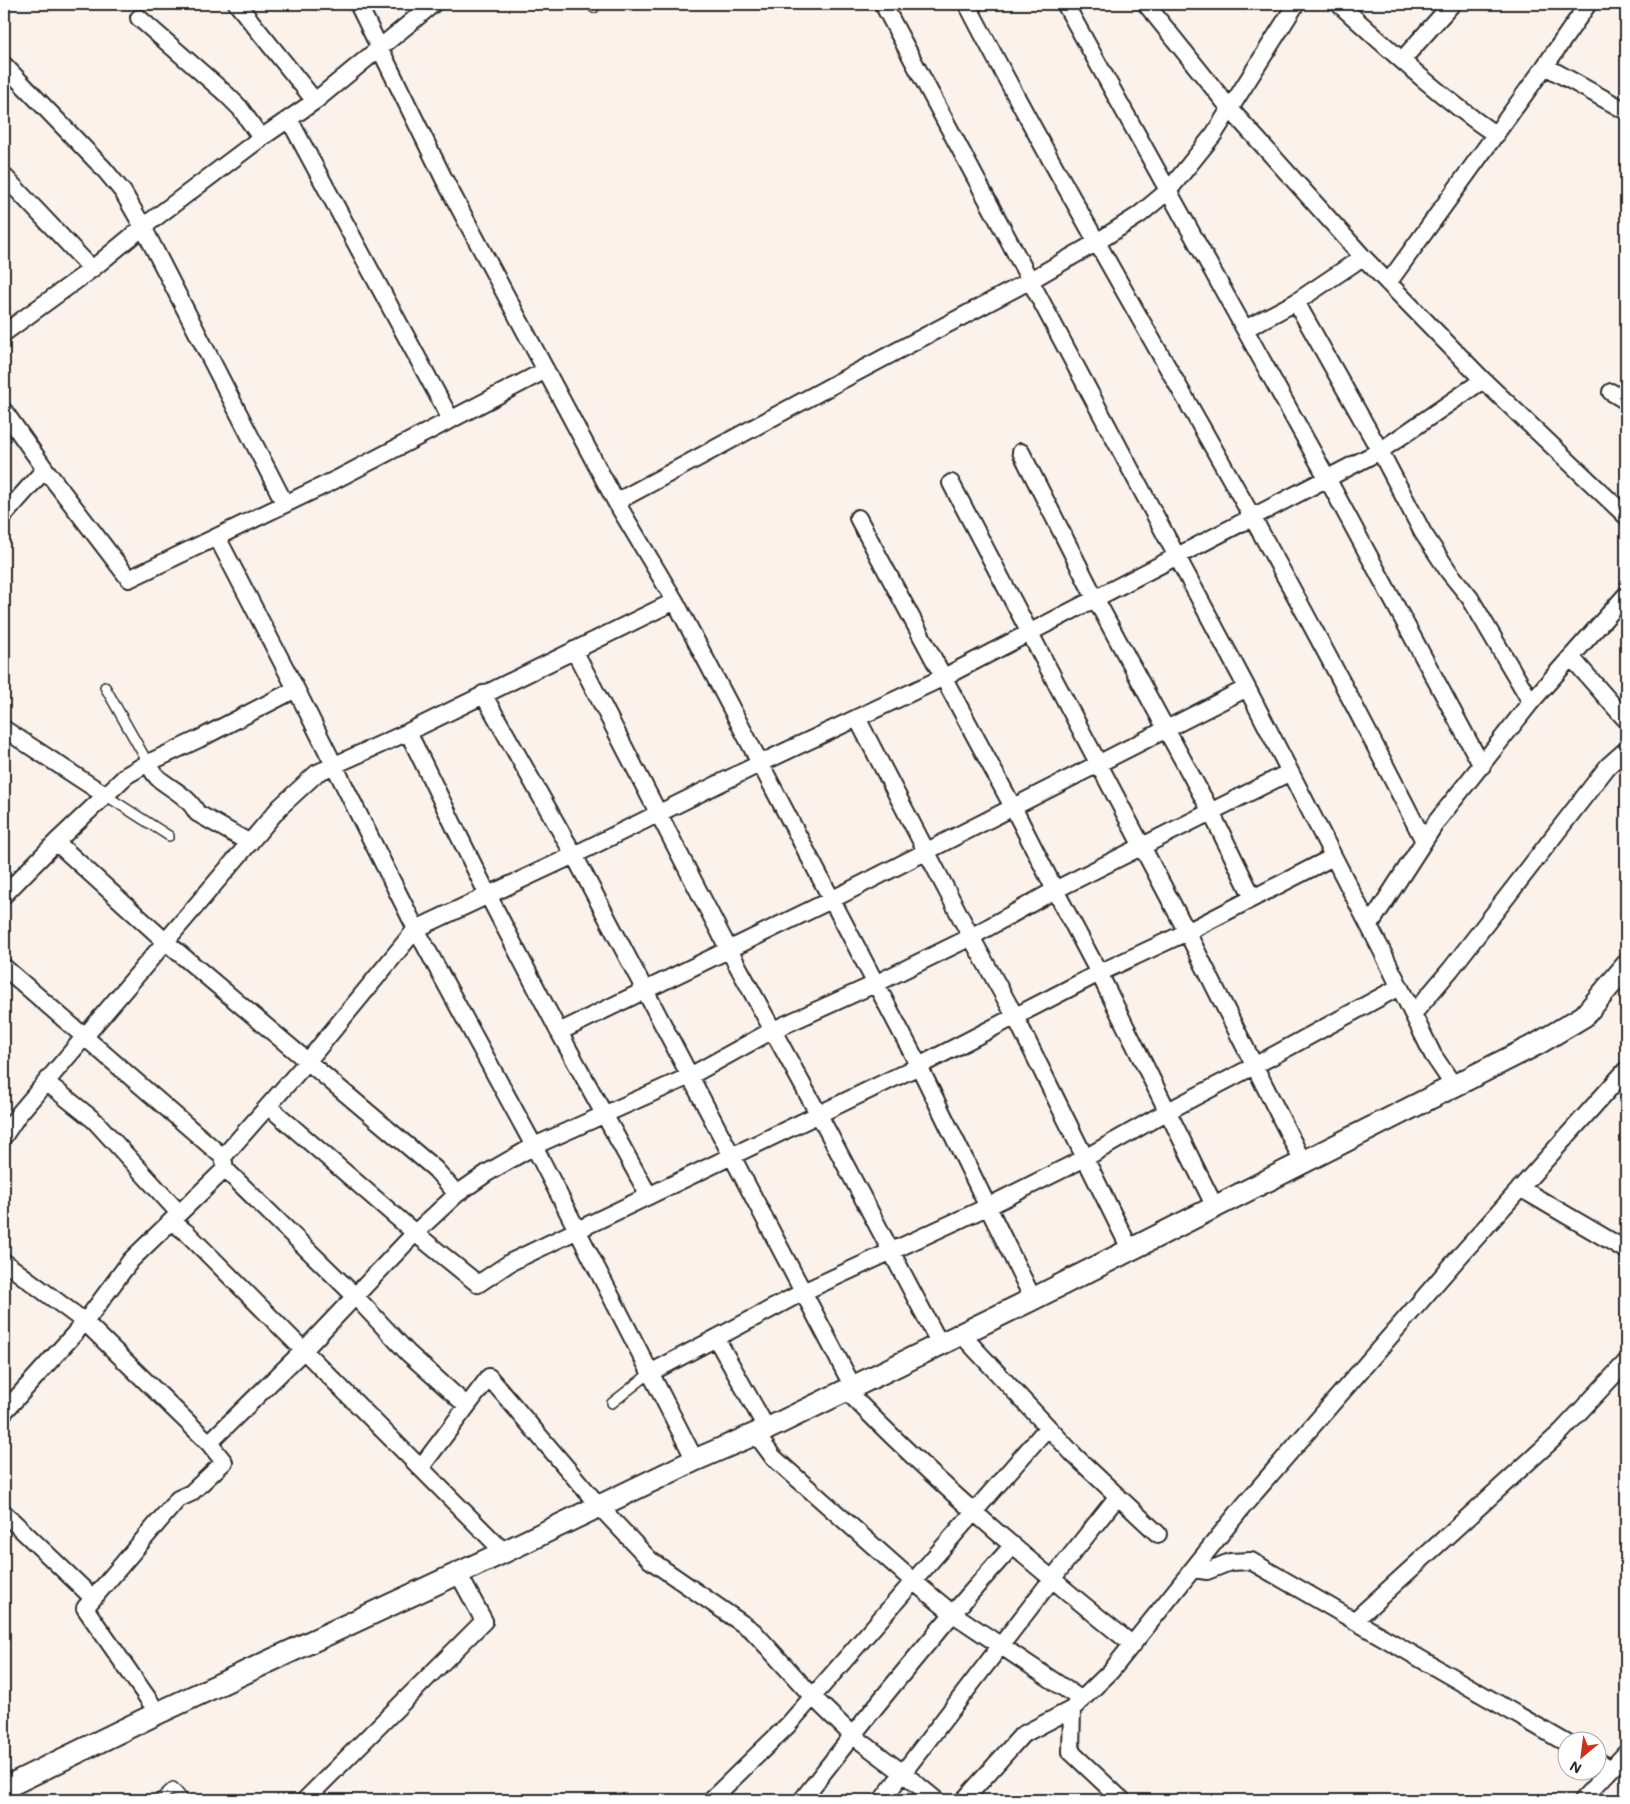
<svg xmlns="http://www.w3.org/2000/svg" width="1630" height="1804" viewBox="0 0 1630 1804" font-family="Mali,sans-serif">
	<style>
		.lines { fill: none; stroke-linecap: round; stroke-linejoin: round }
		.service-casing { stroke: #2b2b2b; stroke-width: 12 }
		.minor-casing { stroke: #2b2b2b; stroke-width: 20 }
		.tertiary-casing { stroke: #2b2b2b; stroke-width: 25 }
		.service { stroke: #fff; stroke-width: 9 }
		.minor { stroke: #fff; stroke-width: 16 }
		.tertiary { stroke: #fff; stroke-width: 21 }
	</style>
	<rect width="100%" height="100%" fill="#fbf2eb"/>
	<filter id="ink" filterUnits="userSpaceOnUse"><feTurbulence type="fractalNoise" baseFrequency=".02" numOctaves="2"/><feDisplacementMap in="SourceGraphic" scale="10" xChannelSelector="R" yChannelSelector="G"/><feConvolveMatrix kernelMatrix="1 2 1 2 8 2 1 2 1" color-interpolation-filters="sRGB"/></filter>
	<g filter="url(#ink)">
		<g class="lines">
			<defs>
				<path id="service" d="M592,4L594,8
					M105,687L148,763
					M105,795L169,836
					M612,1403L650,1373
					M159,1800L173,1787L184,1800"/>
				<path id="minor" d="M237,4L315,101
					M358,4L444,179L616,502L675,601L919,1066L1033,1299
					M883,4L1247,688L1383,953L1433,1055L1454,1086
					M967,4C1057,177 1156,345 1251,515C1311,622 1368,731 1424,841
					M1065,4L1327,478L1482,766
					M1146,4L1231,110L1363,257L1483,380L1626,516
					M1339,4C1390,50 1439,96 1496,135
					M139,18L226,94L240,108L261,138
					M1402,60L1452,4
					M4,65L104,169L123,192L143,227L285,504
					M1545,66L1588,4
					M289,119L451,420
					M4,176L92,269
					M1388,283L1545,66L1626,111
					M1296,302L1380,451L1423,533L1449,572L1470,598L1531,702
					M1245,329L1296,302L1363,257
					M4,333L92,269L143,227L261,138L315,101L433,4
					M1611,392L1626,401
					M4,411L45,469L129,579L335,480L546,370
					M1021,452L1095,598L1211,812L1253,898
					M951,483L1187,932L1303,1162
					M616,502L842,380L1031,280L1097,242L1139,215L1169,190L1214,134L1296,4
					M4,515L45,469
					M858,518L1013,807L1055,890L1099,973L1215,1207
					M217,537L296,689L416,929L534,1146L695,1460
					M574,650L729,950L819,1115L940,1344
					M1571,657L1626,720
					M483,694L574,855L853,1387
					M857,718L971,937L1015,1016L1130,1249
					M4,729L105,795
					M408,732L488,895L559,1032L649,1196
					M148,763C151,768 154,775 159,779C173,790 189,797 197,813L250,843
					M56,842L166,942L435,1169L457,1194
					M4,895L56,842L127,775L148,763L199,739L296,689
					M1369,926L1437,821L1531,702L1626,595
					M4,967L223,1157L225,1169L131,1260L85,1322L4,1412
					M1413,1014L1451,969L1608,766L1626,750
					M559,1032L831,900L1247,688
					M46,1082L95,1121L179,1213
					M268,1106L415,1233L478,1284L511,1262L919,1066L1099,973L1187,932L1333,857
					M4,1136L18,1115L46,1082L280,807L317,773L408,732L675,601
					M223,1157L307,1062L416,929L574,855L759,764L942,678L1380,451L1483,380
					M225,1169L355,1296L408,1353L467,1406
					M1520,1188L1626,1250
					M171,1221L187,1233L504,1552
					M4,1262L85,1322L209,1443L224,1462L191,1493L178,1499L85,1608L158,1713
					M961,1334L1075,1456L1158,1534
					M716,1338L767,1429
					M650,1373L803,1292L987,1207L1085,1158L1168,1111L1254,1066L1399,987
					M846,1390C935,1482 1033,1565 1133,1645
					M756,1434L773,1457L913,1581L952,1613L1082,1700
					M209,1443L304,1350L415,1233L457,1194L487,1173L534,1146L690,1076L773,1030L875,984L971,937L1055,890L1290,772
					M421,1467L489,1377L599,1506L650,1560L753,1631L813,1697L852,1735L903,1773L936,1800
					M4,1513L93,1598
					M1194,1569L1207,1571L1230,1562L1251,1561L1568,1744
					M1354,1621L1561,1432L1626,1362
					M1072,1709L1071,1752L1122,1800
					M1598,1761L1611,1769
					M305,1800L484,1621L458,1573
					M711,1800L788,1725L1048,1427
					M802,1800C869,1713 939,1627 1013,1545
					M882,1800L1052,1579L1118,1496
					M964,1800L1022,1735L1072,1709L1111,1671L1245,1504L1458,1258L1626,1070
					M1582,1800L1626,1753"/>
				<path id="tertiary" d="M4,1788L158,1713L504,1552L695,1460L767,1429L1033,1299L1539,1043L1584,1016L1626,966"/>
			</defs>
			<!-- service casing -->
			<use href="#service" class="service-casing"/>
			<!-- minor casing -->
			<use href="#minor" class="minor-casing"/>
			<!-- tertiary casing -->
			<use href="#tertiary" class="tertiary-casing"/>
			<!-- service -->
			<use href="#service" class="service"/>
			<!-- minor -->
			<use href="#minor" class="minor"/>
			<!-- tertiary -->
			<use href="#tertiary" class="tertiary"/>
		</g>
	</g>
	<!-- margin -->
	<rect width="1630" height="1804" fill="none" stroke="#fff" stroke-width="20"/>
	<rect x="10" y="10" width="1610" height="1784" fill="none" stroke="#2b2b2b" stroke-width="2" filter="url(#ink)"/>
	<!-- north arrow -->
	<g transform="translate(1582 1756) rotate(209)"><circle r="24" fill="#ffffff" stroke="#aaaaaa"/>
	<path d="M0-4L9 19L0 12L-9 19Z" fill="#c8321e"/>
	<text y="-8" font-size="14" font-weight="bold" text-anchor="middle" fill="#2b2b2b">N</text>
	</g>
</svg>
